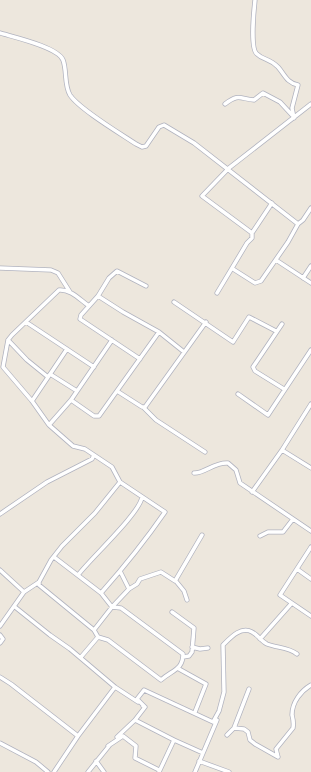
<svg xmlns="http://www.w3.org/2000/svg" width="311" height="772" viewBox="0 0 311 772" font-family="Karla,sans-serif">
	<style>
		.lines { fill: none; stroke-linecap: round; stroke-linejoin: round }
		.street-casing { stroke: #b1b3bf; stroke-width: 5 }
		.street { stroke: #fff; stroke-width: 3.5 }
	</style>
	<rect width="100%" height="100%" fill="#ede7dd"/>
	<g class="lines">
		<defs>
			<path id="street" d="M255,0C254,9 250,49 257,54C263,60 269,58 278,67C285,75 287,83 298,85L292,108L294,118
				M0,33C13,37 58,47 63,60C67,70 64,85 70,95C79,109 121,134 136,144L142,147L146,146L159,127L164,125L194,143L298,224
				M225,104C239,93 240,99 254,100L263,93L280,102L292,115
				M252,233L202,196L229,168L311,104
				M276,260L311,283
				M0,268L51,270L58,273L70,292
				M233,269L255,283L261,281L288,242L298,224L303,220L311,208
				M303,278L311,266
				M217,293L247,243L252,238V233L272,203
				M98,296L109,278L117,271L146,286
				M174,302L233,342L249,317L276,331
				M26,322L94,367
				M282,324L253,367L255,371L284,389
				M8,340L27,360L48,377
				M140,359L80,319L81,315L98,296L123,312L159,332L184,352
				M50,374L77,391
				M117,391L142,407H145L206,322
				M238,394L268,415L311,350
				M71,400L94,416H99L159,332
				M32,401L67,349
				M143,407L156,420L205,452
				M49,425L71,400L112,340
				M282,450L311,468
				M94,455L112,467L120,482L165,512C145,541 124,567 101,593
				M194,473C204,474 214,462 228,463L236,470L240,483L311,531
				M252,492L282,450L311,404
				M0,514L47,482L92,459L94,455L85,449L73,446L49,425L32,401L3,367L8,340L12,335L59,290C71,289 80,300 89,306
				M260,536L268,532H283L293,519
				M311,547L280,595L311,616
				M54,557L101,593L112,607L121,608L183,654C183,670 172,670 161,680L108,640L98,637L81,657
				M297,569L311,579
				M0,570L24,592
				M120,571L129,589
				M78,575C91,558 140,513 142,497
				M175,580L184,591L187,600
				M39,582V585L94,630L98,637
				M15,607L50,635L70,649L115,687
				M172,612L194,628L192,652L189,656L183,657
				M0,626L24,592L39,582L51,560L62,546L95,513L120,482
				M94,630L112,607L129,589L137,584L140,579L161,572L175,581L202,535
				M0,635L3,639L0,643
				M260,639L291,604
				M192,647L200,649L208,648
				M179,669L206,684L195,712
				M0,677L11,684L78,736
				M143,706L145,707L135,720L174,740L159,772
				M145,707L137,699L144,690L213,722L219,711L224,692L223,645C231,637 241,626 252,632C258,635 261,641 267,644C277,648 288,647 297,654
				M234,728L244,729L248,732L250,740L255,744L278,757
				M227,735L234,728L249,689
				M117,737L135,720
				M174,740L203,753
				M0,743L36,762L48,772
				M108,746L123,736L136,746L135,758L159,770
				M278,757L276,749L293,728C294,722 293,719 292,715C292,702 301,691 311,685
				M96,761L104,772
				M199,761L229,772
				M54,772L78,736L115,687L138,702
				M88,772L109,746
				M195,772L217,720"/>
		</defs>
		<!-- street casing -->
		<use href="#street" class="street-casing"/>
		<!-- street -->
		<use href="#street" class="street"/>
	</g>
</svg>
